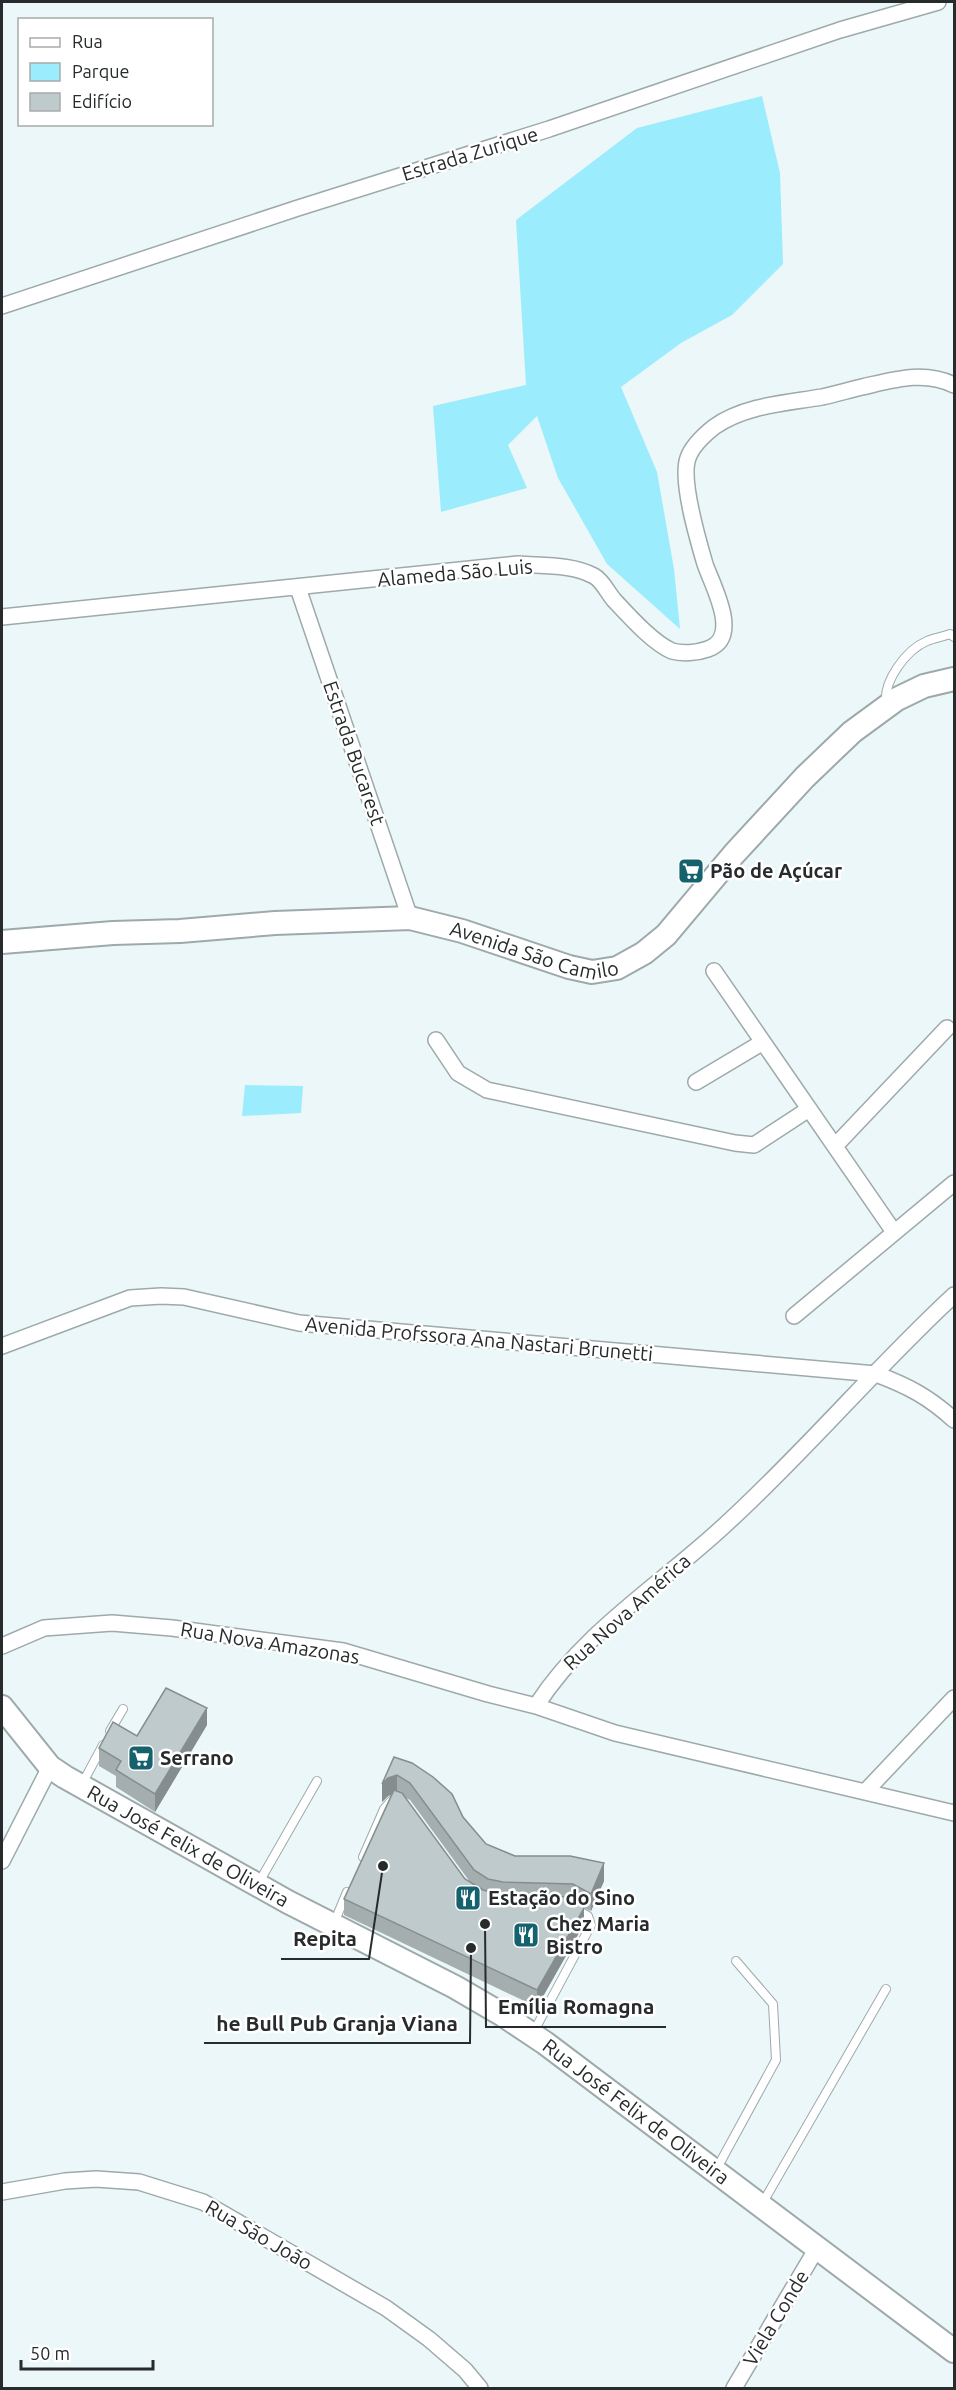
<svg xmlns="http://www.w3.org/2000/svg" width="956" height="2390" viewBox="0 0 956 2390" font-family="Ubuntu,sans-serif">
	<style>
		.green { fill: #9becfc }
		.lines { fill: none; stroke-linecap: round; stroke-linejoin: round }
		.service-casing { stroke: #9ea9ab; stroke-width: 10 }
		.minor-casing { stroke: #9ea9ab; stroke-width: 18 }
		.secondary-casing { stroke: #9ea9ab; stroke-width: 26 }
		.service { stroke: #fff; stroke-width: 8 }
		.minor { stroke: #fff; stroke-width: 15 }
		.secondary { stroke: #fff; stroke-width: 22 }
		.wall { fill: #a4aeaf; fill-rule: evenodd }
		.shaded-wall { fill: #868d8f }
		.building { fill: #bfcacc; stroke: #868d8f; stroke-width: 1.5 }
		.labels { text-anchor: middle; stroke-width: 5; stroke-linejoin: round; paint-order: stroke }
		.street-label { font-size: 20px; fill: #272b2c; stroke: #fff }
		.poi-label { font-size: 20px; font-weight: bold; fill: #272b2c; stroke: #fff; text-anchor: start }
		.leader { fill: none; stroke: #272b2c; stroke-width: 2 }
		.callout-dot { fill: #272b2c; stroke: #fff; stroke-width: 2 }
		.callout-label { font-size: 21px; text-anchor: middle; font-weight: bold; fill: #272b2c; stroke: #fff; stroke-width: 5; stroke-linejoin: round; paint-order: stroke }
	</style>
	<rect width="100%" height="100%" fill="#ecf7f9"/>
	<!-- green -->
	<path class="green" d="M762,96L780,173L783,264L732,315L681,343L621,387L657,472L674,569L680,629L607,564L558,478L537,416L508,445L527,488L441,512L433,406L526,385L516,220L637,128Z
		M245,1085L303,1086L301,1113L242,1116Z"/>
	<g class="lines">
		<defs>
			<path id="service" d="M886,704C883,681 906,650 927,641C934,638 942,637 950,634L954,637
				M110,1731L123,1709
				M82,1784L103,1745
				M363,1857L384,1809L391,1801
				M258,1884L317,1781
				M334,1923L347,1892
				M533,2033L591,1925L588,1916L577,1910
				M716,2170L776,2060L773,2004L736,1961
				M762,2204L886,1989"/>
			<path id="minor" d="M2,306L298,208L549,129L840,30L938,2
				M298,588L410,918
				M2,617L518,564C543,566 572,564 594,576C603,581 607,592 614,600C628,615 653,643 672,651C682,654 697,653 708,649C742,637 712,585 705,564C698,540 680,480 688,458C692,446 704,435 714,427C745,405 787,403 822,397C836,394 849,390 862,387C893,380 924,370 954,385
				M714,971L894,1232
				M436,1040L458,1073L487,1090L735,1143L754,1145L809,1109
				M696,1082L763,1042
				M835,1146L947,1028
				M794,1316L954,1183
				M2,1346L130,1298L161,1296L184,1297L299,1323L876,1374C908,1386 929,1397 954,1420
				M2,1646L44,1628L112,1623L172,1628L343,1651L488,1694L536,1706L615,1733L954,1813
				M536,1706C585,1630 662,1584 726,1524C806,1451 875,1368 954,1295
				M865,1792L954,1698
				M2,1861L50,1767
				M2,2192L65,2181L96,2179L139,2182L203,2202L386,2308L429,2339L465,2370L480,2388
				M734,2388L817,2248"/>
			<g id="secondary">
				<path id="s1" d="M2,942L113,933L180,931L275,923L410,918L462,931L569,967L592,972L617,968L644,953L666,935L734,854L805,777L852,732L897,699L924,686L954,679"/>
				<path id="s2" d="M2,1707L50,1767L65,1777L288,1902L455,1987L503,2015L545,2043L954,2351"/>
			</g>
		</defs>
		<!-- service casing -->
		<use href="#service" class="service-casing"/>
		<!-- minor casing -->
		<use href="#minor" class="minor-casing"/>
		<!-- secondary casing -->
		<use href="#secondary" class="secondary-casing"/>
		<!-- service -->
		<use href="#service" class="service"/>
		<!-- minor -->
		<use href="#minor" class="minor"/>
		<!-- secondary -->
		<use href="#secondary" class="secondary"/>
	</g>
	<!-- wall -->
	<path class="wall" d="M207,1725L155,1812L116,1787V1776L99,1766V1748L137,1736Z
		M394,1757L463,1817L486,1844L515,1856L604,1881L591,1911L584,1908V1924L537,2007L344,1915V1899L391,1795L388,1796L382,1802ZM406,1798L410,1800L470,1882L465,1879Z"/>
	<!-- shaded-wall -->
	<path class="shaded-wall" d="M207,1708V1725L155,1812V1794Z
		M397,1775V1793L388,1796L382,1802V1784L388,1778Z
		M604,1863V1881L591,1911V1894Z
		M584,1908V1924L537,2007V1990Z"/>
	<!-- building -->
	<path class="building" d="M166,1688L207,1708L155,1794L116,1770L121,1761L99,1748L113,1722L137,1736Z
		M394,1757L412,1763L433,1777L452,1794L463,1817L486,1844L515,1856H570L604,1863L591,1894L573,1884L503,1882L488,1879L474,1870L410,1783L397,1775L388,1778L382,1784Z
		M394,1790L402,1793L465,1879L483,1890L502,1895L571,1897L583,1903L584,1908L537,1990L344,1899Z"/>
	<!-- icons -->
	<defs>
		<symbol id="supermarket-square" viewBox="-11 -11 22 22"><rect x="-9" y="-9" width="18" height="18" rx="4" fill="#16616e" stroke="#fff"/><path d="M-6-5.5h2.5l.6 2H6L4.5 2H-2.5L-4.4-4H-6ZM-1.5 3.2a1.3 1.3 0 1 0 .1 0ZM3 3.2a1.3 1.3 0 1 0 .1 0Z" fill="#fff"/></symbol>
		<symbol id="restaurant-square" viewBox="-11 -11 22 22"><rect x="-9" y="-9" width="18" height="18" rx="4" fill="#16616e" stroke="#fff"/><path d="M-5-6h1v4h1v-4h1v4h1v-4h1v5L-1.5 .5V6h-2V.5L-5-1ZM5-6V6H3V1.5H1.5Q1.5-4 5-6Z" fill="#fff"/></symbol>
	</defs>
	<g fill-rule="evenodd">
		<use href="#supermarket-square" x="676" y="856" width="30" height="30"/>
		<use href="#supermarket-square" x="126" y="1743" width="30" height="30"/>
		<use href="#restaurant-square" x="453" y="1883" width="30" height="30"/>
		<use href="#restaurant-square" x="511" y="1920" width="30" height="30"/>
	</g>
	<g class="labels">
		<!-- street labels -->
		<g class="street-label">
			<text transform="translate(470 154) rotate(-17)" y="7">Estrada Zurique</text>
			<text transform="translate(455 573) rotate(-5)" y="7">Alameda São Luis</text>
			<text transform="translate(354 753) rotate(71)" y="7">Estrada Bucarest</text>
			<text dy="7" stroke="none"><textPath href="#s1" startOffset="538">Avenida São Camilo</textPath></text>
			<text transform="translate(479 1339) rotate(5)" y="7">Avenida Profssora Ana Nastari Brunetti</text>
			<text transform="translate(627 1612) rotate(-42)" y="7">Rua Nova América</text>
			<text transform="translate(270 1643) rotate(9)" y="7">Rua Nova Amazonas</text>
			<text dy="7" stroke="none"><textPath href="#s2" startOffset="236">Rua José Felix de Oliveira</textPath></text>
			<text dy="7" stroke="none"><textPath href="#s2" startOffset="758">Rua José Felix de Oliveira</textPath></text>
			<text transform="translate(259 2235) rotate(30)" y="7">Rua São João</text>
			<text transform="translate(776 2318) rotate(-59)" y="7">Viela Conde</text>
		</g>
		<!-- poi labels -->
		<g class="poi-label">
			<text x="710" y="878">Pão de Açúcar</text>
			<text x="160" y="1765">Serrano</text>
			<text x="488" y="1905">Estação do Sino</text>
			<text x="546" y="1931">Chez Maria<tspan x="546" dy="23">Bistro</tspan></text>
		</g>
	</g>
	<!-- callouts -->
	<path class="leader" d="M383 1866L369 1959H281M485 1924L486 2027H666M471 1948L470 2043H204"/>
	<g class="callout-dot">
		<circle cx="383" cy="1866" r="6"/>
		<circle cx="485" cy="1924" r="6"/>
		<circle cx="471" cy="1948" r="6"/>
	</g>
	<g class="callout-label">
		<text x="325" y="1946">Repita</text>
		<text x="576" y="2014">Emília Romagna</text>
		<text x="337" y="2031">he Bull Pub Granja Viana</text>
	</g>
	<!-- border -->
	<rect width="956" height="2390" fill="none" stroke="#272b2c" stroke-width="6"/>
	<!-- legend -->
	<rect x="18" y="18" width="195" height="108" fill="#ffffff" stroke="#a9aaab" stroke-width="1.5"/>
	<rect x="30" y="38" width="30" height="9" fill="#ffffff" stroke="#a9aaab" stroke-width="1.5"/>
	<text x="72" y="48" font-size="18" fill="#272b2c">Rua</text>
	<rect x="30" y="63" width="30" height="18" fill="#9becfc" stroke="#a9aaab" stroke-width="1.5"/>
	<text x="72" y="78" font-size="18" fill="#272b2c">Parque</text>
	<rect x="30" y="93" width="30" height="18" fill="#bfcacc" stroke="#a9aaab" stroke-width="1.5"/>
	<text x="72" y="108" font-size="18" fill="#272b2c">Edifício</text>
	<!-- scale -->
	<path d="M21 2360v9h132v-9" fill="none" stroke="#272b2c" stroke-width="3"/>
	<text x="30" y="2360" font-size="18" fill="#272b2c" stroke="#ffffff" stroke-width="4.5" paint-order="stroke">50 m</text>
</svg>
